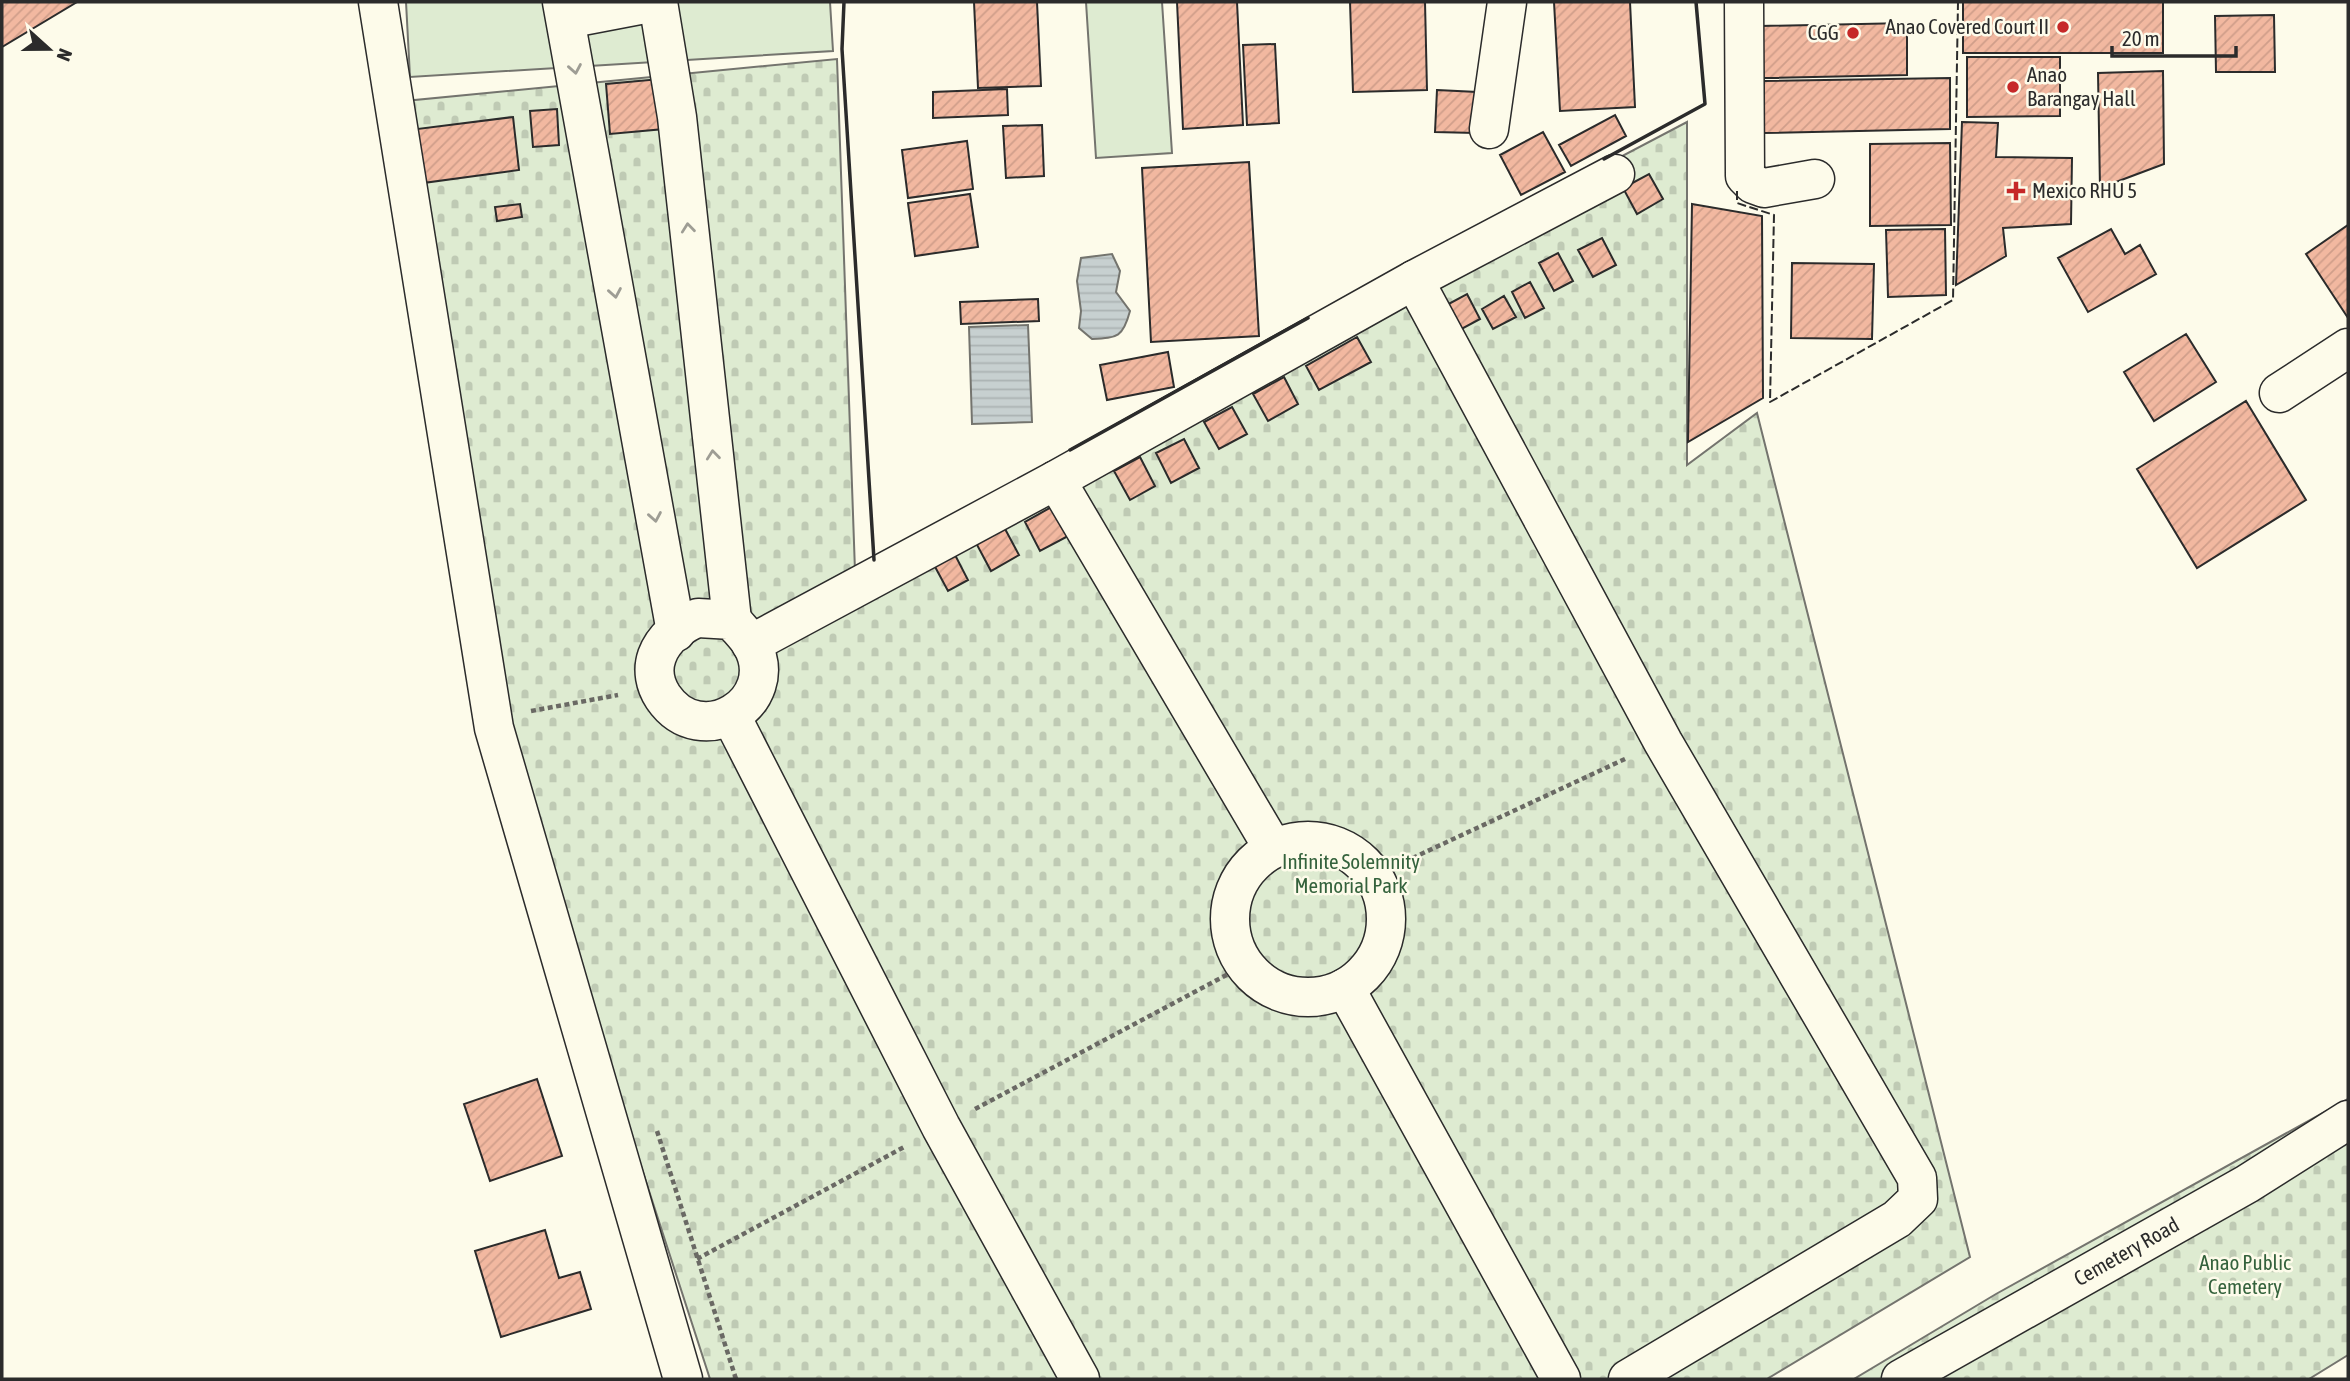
<svg xmlns="http://www.w3.org/2000/svg" width="2350" height="1381" viewBox="0 0 2350 1381" font-family="'Asap Condensed',sans-serif">
	<style>
		.green { fill: #deebd1; stroke: #74746e; stroke-width: 2 }
		.cemetery { fill: url(#cemetery-stones); stroke: #74746e; stroke-width: 2 }
		.water { fill: url(#water-rules); stroke: #74746e; stroke-width: 2 }
		.building { fill: url(#building-hatch); stroke: #2b2b2b; stroke-width: 2 }
		.lines { fill: none; stroke-linecap: round; stroke-linejoin: round }
		.minor-casing { stroke: #2b2b2b; stroke-width: 41 }
		.path { stroke: #6a6964; stroke-width: 4.5; stroke-dasharray: 5 3.5; stroke-linecap: butt }
		.minor { stroke: #fdfbea; stroke-width: 38 }
		.fence { stroke: #2b2b2b; stroke-width: 2; stroke-dasharray: 9 3.5; stroke-linecap: butt }
		.wall { stroke: #2b2b2b; stroke-width: 3.5 }
		.oneway { stroke: #9e9d94 }
		.poi-dot { fill: #c62828; stroke: #fdfbea; stroke-width: 2.5 }
		.labels { text-anchor: middle; stroke-width: 5; stroke-linejoin: round; paint-order: stroke }
		.poi-label { font-size: 21px; fill: #2b2b2b; stroke: #fdfbea; text-anchor: end }
		.park-label { font-size: 21px; fill: #34623c; stroke: #fdfbea }
		.street-label { font-size: 21px; fill: #2b2b2b; stroke: #fdfbea }
	</style>
	<defs>
		<pattern id="cemetery-stones" width="16" height="16" patternUnits="userSpaceOnUse" patternTransform="scale(1.75)"><rect width="16" height="16" fill="#deebd1"/><path d="M2 7V4a2 2 0 0 1 4 0v3zM10 15v-3a2 2 0 0 1 4 0v3z" fill="#bfcab4"/></pattern>
		<pattern id="water-rules" width="6" height="5" patternUnits="userSpaceOnUse" patternTransform="scale(1.75)"><rect width="6" height="5" fill="#c7d0d0"/><path d="M0 2.5h6" fill="none" stroke="#abb3b3"/></pattern>
		<pattern id="building-hatch" width="6" height="6" patternUnits="userSpaceOnUse" patternTransform="scale(1.75)"><rect width="6" height="6" fill="#f2b8a0"/><path d="M-1 1l2-2M0 6l6-6M5 7l2-2" fill="none" stroke="#d09e8a"/></pattern>
	</defs>
	<rect width="100%" height="100%" fill="#fdfbea"/>
	<!-- green -->
	<path class="green" d="M406,2H830L833,51L410,77Z
		M1086,2H1162L1172,153L1096,158Z"/>
	<!-- cemetery -->
	<path class="cemetery" d="M837,59L855,571L1264,344L1687,122V465L1757,413L1970,1257L1767,1379H710L508,756L405,101Z
		M2348,1099V1355L2309,1379H1854L1996,1294Z"/>
	<!-- water -->
	<path class="water" d="M1112,254L1120,271L1116,292L1130,311C1123,337 1118,338 1092,339L1079,328L1081,311L1077,281L1081,258Z
		M1028,325L1032,422L972,424L969,327Z"/>
	<!-- building -->
	<path class="building" d="M2,2H77L2,47Z
		M974,2H1037L1041,86L978,88Z
		M1177,2H1237L1243,125L1183,129Z
		M1350,2H1425L1427,90L1353,92Z
		M1554,2H1630L1635,107L1560,111Z
		M1963,2H2163V53H1963Z
		M2274,15L2275,72H2216L2215,16Z
		M1907,23V75L1762,78L1761,26Z
		M1275,44L1279,123L1247,125L1243,45Z
		M1967,57H2060V116L1967,117Z
		M2163,71L2164,164L2100,188L2098,73Z
		M1950,78V129L1763,133V81Z
		M660,79L664,129L610,134L606,84Z
		M1007,89L1008,115L933,118V92Z
		M1437,90L1477,92L1475,133L1435,132Z
		M557,109L559,145L533,147L530,111Z
		M1615,115L1626,136L1571,166L1559,145Z
		M513,117L519,170L423,183L417,129Z
		M1962,122L1998,123L1996,157L2072,158L2071,224L2003,228L2006,256L1956,285Z
		M1042,125L1044,176L1006,178L1003,126Z
		M1543,132L1565,172L1521,195L1500,155Z
		M967,141L973,189L908,198L902,150Z
		M1950,143L1951,225L1870,226V144Z
		M1249,162L1259,336L1151,342L1142,168Z
		M1649,174L1663,199L1637,214L1623,188Z
		M970,194L978,247L915,256L908,203Z
		M520,204L522,217L497,221L495,207Z
		M1692,204L1762,216L1763,398L1688,442Z
		M2348,225V318L2306,254Z
		M1945,229L1946,295L1888,297L1886,230Z
		M2111,229L2125,254L2140,245L2156,274L2088,312L2058,258Z
		M1602,238L1616,265L1593,277L1578,250Z
		M1558,253L1573,281L1554,291L1539,263Z
		M1792,263L1874,264L1872,339L1791,338Z
		M1530,282L1544,308L1525,318L1512,292Z
		M1467,294L1480,319L1456,332L1443,307Z
		M1504,296L1516,317L1493,329L1482,309Z
		M1038,299L1039,321L961,324L960,302Z
		M2186,334L2216,382L2154,421L2124,372Z
		M1357,337L1371,362L1319,390L1306,366Z
		M1168,352L1174,387L1107,400L1100,365Z
		M1284,377L1298,404L1268,421L1253,394Z
		M2246,401L2306,500L2197,568L2137,469Z
		M1232,407L1247,434L1219,449L1204,422Z
		M1184,439L1199,468L1171,483L1156,453Z
		M1140,457L1155,486L1130,500L1114,471Z
		M1055,505L1070,535L1040,551L1025,522Z
		M1004,527L1019,555L991,571L976,543Z
		M953,551L968,580L948,591L933,563Z
		M537,1079L562,1156L490,1181L464,1104Z
		M545,1230L559,1278L580,1272L591,1309L501,1337L475,1251Z"/>
	<g class="lines">
		<defs>
			<g id="minor">
				<path d="M378,2L494,728L683,1379"/>
				<path d="M562,2L676,632"/>
				<path d="M658,2L677,117L732,620"/>
				<path d="M1744,2L1745,176L1753,184L1764,188L1815,179"/>
				<path d="M566,19L655,2"/>
				<path d="M1489,129L1507,2"/>
				<path d="M1414,280L1663,742L1917,1178L1918,1199L1897,1219L1628,1379"/>
				<path d="M2279,393L2348,348"/>
				<path d="M1056,480L1273,848"/>
				<path d="M698,618L732,620C738,628 747,636 752,645C783,702 701,753 663,697C655,685 652,670 657,656C663,639 681,623 698,618Z"/>
				<path d="M751,644L1056,480L1414,280L1615,174"/>
				<path d="M731,716L941,1127L1080,1379"/>
				<circle cx="1308" cy="919" r="78"/>
				<path d="M1345,988L1561,1379"/>
				<path id="s1" d="M1901,1379L2247,1184L2348,1120"/>
			</g>
		</defs>
		<!-- minor casing -->
		<use href="#minor" class="minor-casing"/>
		<!-- path -->
		<path class="path" d="M531,711L618,695
			M1374,876L1627,758
			M975,1109L1247,964
			M657,1131L736,1379
			M697,1259L906,1146"/>
		<!-- minor -->
		<use href="#minor" class="minor"/>
		<!-- fence -->
		<path class="fence" d="M1737,191V203L1774,215L1770,402L1953,300L1958,2"/>
		<!-- wall -->
		<path class="wall" d="M844,2L842,49L874,560
			M1604,159L1705,104L1696,2
			M1070,450L1308,318"/>
	</g>
	<!-- one-way arrows -->
	<defs><path id="oneway-chevron" d="M-2-3.5L2.5 0L-2 3.5" fill="none" stroke-width="1.6" stroke-linecap="round" stroke-linejoin="round" transform="scale(1.75)"/></defs>
	<g class="oneway">
		<use href="#oneway-chevron" transform="translate(575 69) rotate(80)"/>
		<use href="#oneway-chevron" transform="translate(688 228) rotate(-96)"/>
		<use href="#oneway-chevron" transform="translate(615 293) rotate(80)"/>
		<use href="#oneway-chevron" transform="translate(713 455) rotate(-96)"/>
		<use href="#oneway-chevron" transform="translate(655 517) rotate(80)"/>
	</g>
	<!-- markers -->
	<g class="poi-dot">
		<circle cx="2063" cy="27" r="7"/>
		<circle cx="1853" cy="33" r="7"/>
		<circle cx="2013" cy="87" r="7"/>
		<path d="M2012.5 180.5h7v7h7v7h-7v7h-7v-7h-7v-7h7z"/>
	</g>
	<g class="labels">
		<!-- poi labels -->
		<g class="poi-label">
			<text x="2049" y="34">Anao Covered Court II</text>
			<text x="1839" y="40">CGG</text>
			<text x="2027" y="82" text-anchor="start">Anao<tspan x="2027" dy="24">Barangay Hall</tspan></text>
			<text x="2032" y="198" text-anchor="start">Mexico RHU 5</text>
		</g>
		<!-- park labels -->
		<g class="park-label">
			<text x="1351" y="869">Infinite Solemnity<tspan x="1351" dy="24">Memorial Park</tspan></text>
			<text x="2245" y="1270">Anao Public<tspan x="2245" dy="24">Cemetery</tspan></text>
		</g>
		<!-- street labels -->
		<g class="street-label">
			<text dy="7" stroke="none"><textPath href="#s1" startOffset="259">Cemetery Road</textPath></text>
		</g>
	</g>
	<!-- border -->
	<rect width="2350" height="1381" fill="none" stroke="#2b2b2b" stroke-width="7"/>
	<!-- north arrow -->
	<g transform="translate(49 49) rotate(111)" stroke="#fdfbea" stroke-width="5" paint-order="stroke">
	<path d="M0-5L12 26L0 18L-12 26Z" fill="#2b2b2b"/>
	<text y="-10" font-size="19" font-weight="bold" text-anchor="middle" fill="#2b2b2b">N</text>
	</g>
	<!-- scale -->
	<path d="M2112 46v10h124v-10" fill="none" stroke="#2b2b2b" stroke-width="3.5"/>
	<text x="2122" y="46" font-size="21" fill="#2b2b2b" stroke="#fdfbea" stroke-width="5" paint-order="stroke">20 m</text>
</svg>
